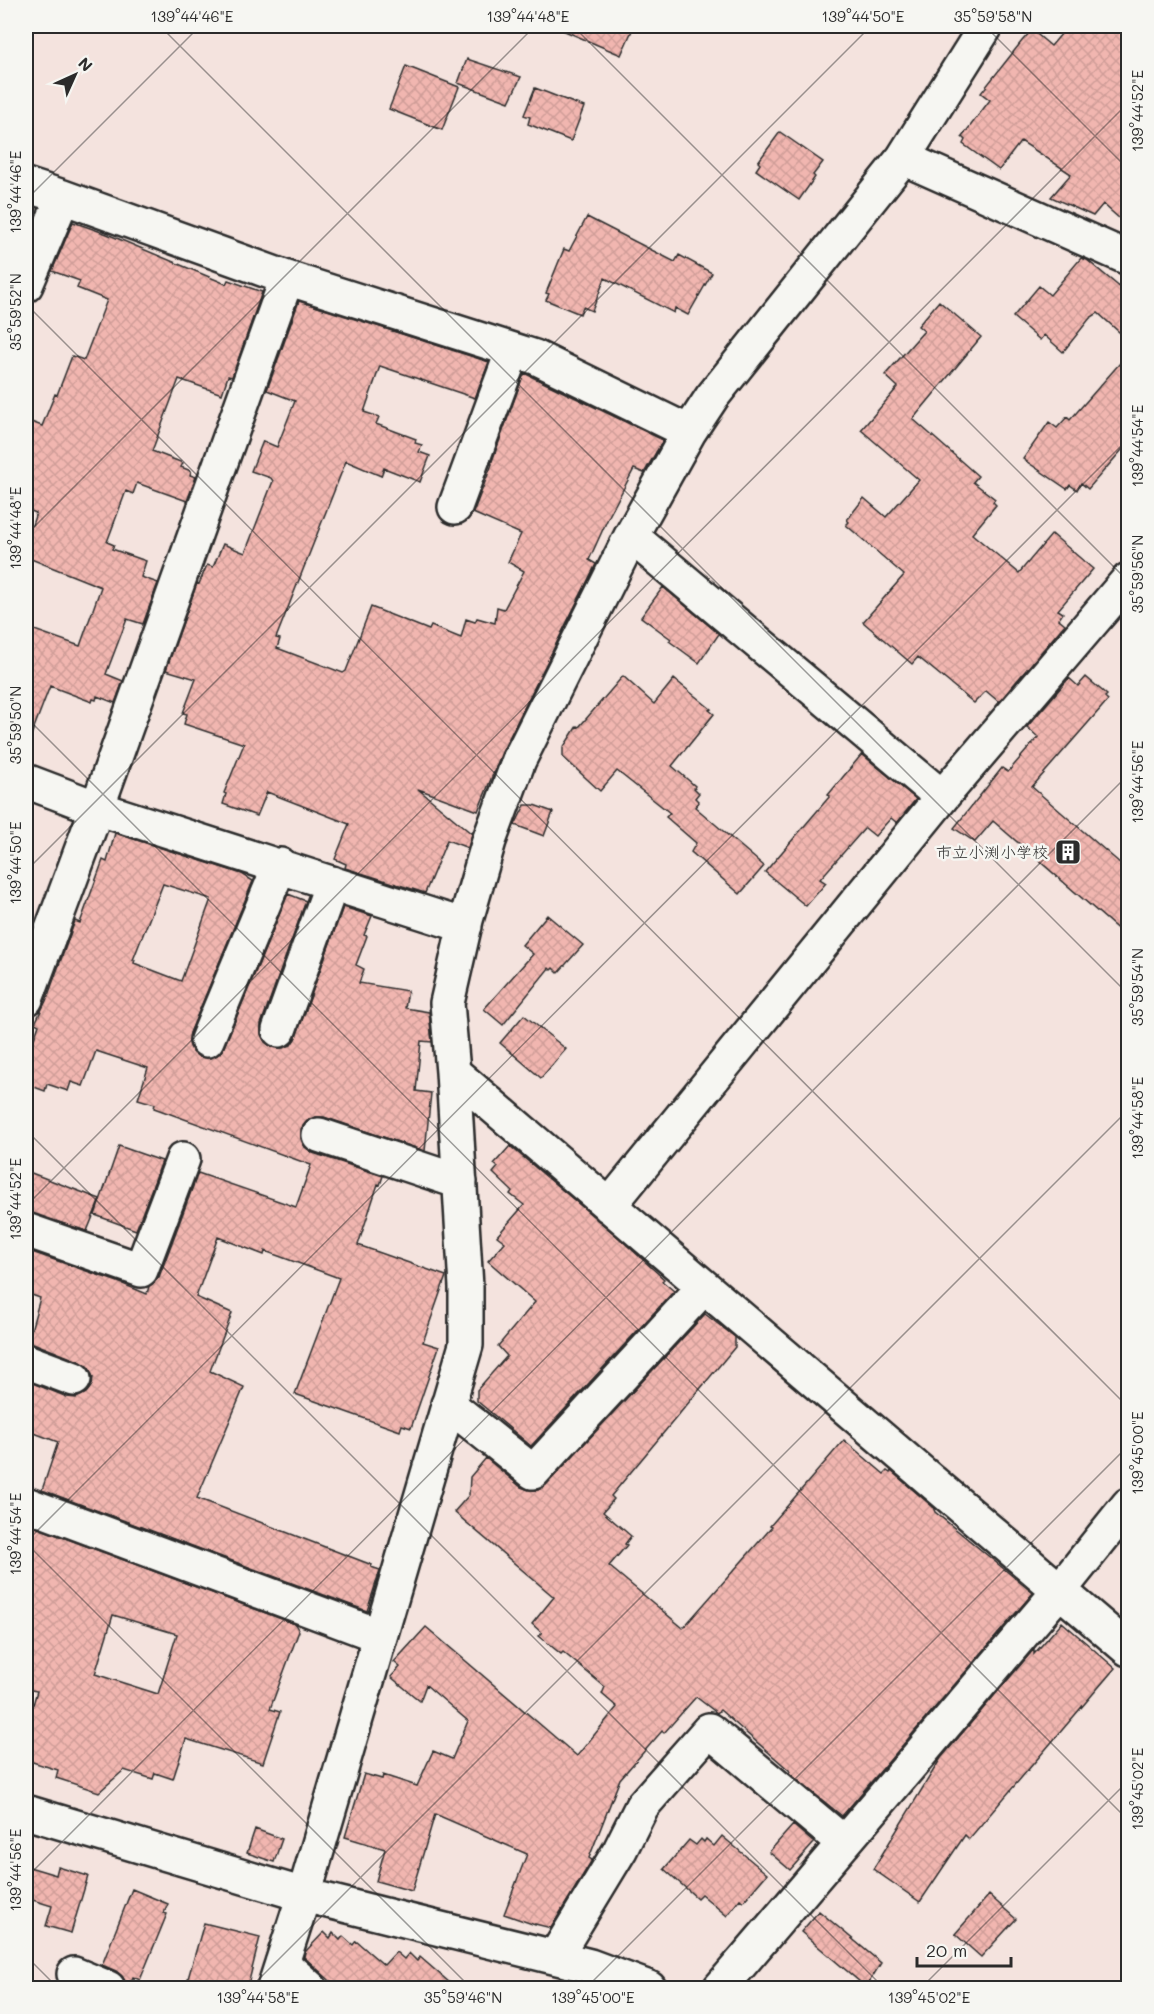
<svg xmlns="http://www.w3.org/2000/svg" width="1154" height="2014" viewBox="0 0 1154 2014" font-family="Mali,'Klee One',sans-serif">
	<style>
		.building { fill: url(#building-cross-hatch); stroke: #2b2b2b; stroke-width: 1.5; fill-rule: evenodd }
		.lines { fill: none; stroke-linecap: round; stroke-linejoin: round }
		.minor-casing { stroke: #2b2b2b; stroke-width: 38 }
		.minor { stroke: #f6f6f2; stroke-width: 33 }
		.ticks { fill: none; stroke: #2b2b2b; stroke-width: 1.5; stroke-opacity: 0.45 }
		.labels { text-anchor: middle; stroke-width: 5; stroke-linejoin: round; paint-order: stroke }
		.poi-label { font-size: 16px; fill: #2b2b2b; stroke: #f6f6f2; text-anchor: end }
		.neatline { fill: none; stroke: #2b2b2b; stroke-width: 2 }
		.ticks-label { font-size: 15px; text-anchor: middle; fill: #2b2b2b }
	</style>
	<defs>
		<pattern id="building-cross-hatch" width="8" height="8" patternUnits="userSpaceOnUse" patternTransform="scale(1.5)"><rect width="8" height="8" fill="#f1b6b0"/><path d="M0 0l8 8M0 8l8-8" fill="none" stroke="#cf9d98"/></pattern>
	</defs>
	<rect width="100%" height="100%" fill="#f4e3de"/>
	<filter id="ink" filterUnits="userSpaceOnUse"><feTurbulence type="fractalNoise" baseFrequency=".0167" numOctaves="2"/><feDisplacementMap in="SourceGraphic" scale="12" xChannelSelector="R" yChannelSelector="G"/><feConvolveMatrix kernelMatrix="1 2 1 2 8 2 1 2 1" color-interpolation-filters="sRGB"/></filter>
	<g filter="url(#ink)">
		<!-- building -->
		<path class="building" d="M553,26H634L621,55Z
			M1068,26H1128V226L1103,204L1093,216L1051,197L1071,174L1021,141L999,170L963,144L965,140L962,137L990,100L981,93L1022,41L1032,30L1051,46Z
			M467,59L521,77L509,102L458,83Z
			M406,66L459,87L442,130L389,109Z
			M535,88L584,107L571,141L528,124L530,117L524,115Z
			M780,132L823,162L813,175L815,177L799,200L756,170L760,164L758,162Z
			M587,217L675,262L679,255L712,273L688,315L675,308L674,313L605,278L592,311L583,307L580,314L546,300L549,294L546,293L564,249L569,251Z
			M73,222L107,234L226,284L228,280L262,292L232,377L228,376L222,394L179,379L152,451L183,463L181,467L191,471L190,475L196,477L187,501L137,483L133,494L126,491L107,542L114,545L112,549L146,561L141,577L158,583L143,624L127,619L106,674L123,681L115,703L97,696L96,700L93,699L92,702L50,686L27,746L26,745V627L80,646L101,587L26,557V543L36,513L26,509V420L42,426L55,394L57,395L72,356L84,360L107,300L77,288L80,281L52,271Z
			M1081,258L1087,260L1128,294V340L1098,313L1090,318L1063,352L1044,335L1040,340L1013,317L1039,286L1050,295Z
			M299,301L489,362L475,398L380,366L364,412L379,417L376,424L416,439L415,443L422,445L419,452L430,456L420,482L384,468L381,476L346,461L276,638L280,639L277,648L343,673L346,671L371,607L429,630L431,626L461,638L466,619L475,622L477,618L495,623L497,607L504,609L524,571L508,562L521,534L473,513L492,464H491L524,373L663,440L644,473L634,469L609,516L589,560L596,564L502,752L478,811L418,789L472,834L468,848L447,840L425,893L345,868L346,864L335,859L349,824L267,792L257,816L223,804L226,794L224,793L244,744L184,724L187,714L183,713L196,679L166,670L197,583L199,584L207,565L213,567L223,544L245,553L273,481L271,478L251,471L263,441L277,447L295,401L267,390Z
			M939,301L981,337L913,419L978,476L973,482L995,499L993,502L996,505L972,534L1019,573L1052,534L1093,569L1058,610L1063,613L1059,619L1065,624L999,702L986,691L974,703L918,657L912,664L863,622L904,575L846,525L849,522L847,520L864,498L886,517L919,480L861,430L898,387L885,375L924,331L918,326Z
			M1128,354V443L1088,489L1081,483L1077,490L1070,485L1067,489L1023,459L1049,422L1057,428L1067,417L1070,420Z
			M663,587L719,634L699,663L669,641L671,639L641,617Z
			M623,676L654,704L674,679L711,709L709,710L714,714L672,766L695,786L694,788L699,793L695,798L699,802L695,807L764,866L740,894L691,852L696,843L666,817L670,813L617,771L600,791L563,757V748L577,726L579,727Z
			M1086,677L1107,695L1105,697L1108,700L1032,787L1128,870V938L993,821L975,842L954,828L1002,768L1008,772L1038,737L1027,727L1069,678L1078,686Z
			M862,754L916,799L897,823L891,818L875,836L865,828L820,879L826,883L806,906L765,872L830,796L828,795Z
			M525,805H534L553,812L544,836L515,825Z
			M115,833L242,874L253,881L190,1033L189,1043L193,1052L199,1057L210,1058L219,1054L224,1047L288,894L306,901L261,1024V1034L265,1042L272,1047L282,1048L291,1045L296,1037L343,907L372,916L364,935L367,936L356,965L364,969L359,983L408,991L405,1008L429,1012L432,1042L421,1041L416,1091L431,1093L425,1151L324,1117H316L307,1121L301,1129V1138L305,1147L313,1153L383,1176L380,1185L378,1184L358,1245L446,1276L423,1342L439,1347L411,1428L402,1425L400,1431L295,1394L339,1278L265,1251L264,1255L218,1237L196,1297L232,1313L210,1371L244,1387L197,1498L372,1565L371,1567L380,1570L367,1611L42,1490L58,1442L26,1430V1395L30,1382L67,1397L76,1398L86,1393L92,1385L93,1377L89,1368L81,1362L28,1341L40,1298L26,1293V1250L118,1282L147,1294L149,1286L159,1277L198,1173L296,1207L311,1165L154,1108L155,1104L138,1099L148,1068L96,1051L83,1086L71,1082L68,1091L47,1084L45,1091L26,1084V1061L39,1025L35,1023L46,1001L75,921L80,923L103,860L107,862ZM163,884L211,899L181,981L134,963L135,960H133Z
			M547,915L583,945L558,973L553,968L551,970L549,968L503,1025L484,1009L533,954L522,945Z
			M524,1015L566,1049L541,1078L500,1043Z
			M119,1146L162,1161L136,1230L95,1215Z
			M510,1146L618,1237L664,1279L662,1281L674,1291L531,1446L477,1401V1390L507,1356L498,1346L535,1302L488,1261L505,1242L497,1236L524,1205L510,1194L512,1191L493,1173L498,1167L494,1164Z
			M26,1171L100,1199L87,1231L26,1212Z
			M705,1314L735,1337V1347L611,1496L614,1499L603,1512L631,1536L625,1544L627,1545L609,1566L683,1628L772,1527L770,1526L844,1440L884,1474L887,1471L890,1473L891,1471L933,1507L935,1512L1033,1593L842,1816L789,1773L790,1771L720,1710L717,1713L696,1697L664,1733L662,1731L620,1779L589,1858L592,1860L551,1928L535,1924V1925L504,1914L527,1854L435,1814L412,1891L376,1881L385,1849L345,1837L364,1774L382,1779L383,1775L417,1786L433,1751L452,1759L468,1721L426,1685L420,1701L391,1677L400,1667L394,1662L426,1627L577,1756L617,1707L602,1694L605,1687L563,1652L561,1654L539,1636L542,1633L532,1624L554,1597L454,1512L469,1495L470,1477L486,1458L521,1487L529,1490H538L546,1485Z
			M30,1525L295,1624L299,1631L270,1709L280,1712L263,1763L186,1739L173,1779L155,1773L153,1779L124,1770L99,1792L56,1778L58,1770L26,1760V1728L37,1691L26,1689V1538ZM113,1615L177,1634L158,1694L95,1674Z
			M1062,1622L1115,1668L969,1839L965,1835L920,1902L873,1869L941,1758L1034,1649V1654Z
			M793,1825L814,1843L790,1870L769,1852Z
			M255,1829L282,1839L274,1862L247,1853Z
			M722,1836L767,1874L743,1902L740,1899L727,1916L701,1894L697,1898L664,1869L689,1840L696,1845L701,1839L704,1842L706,1839L714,1846Z
			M26,1866L56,1875L58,1867L88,1876L71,1933L46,1926L52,1906L26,1898Z
			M132,1889L168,1904L164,1913L167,1914L140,1980L133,1977L130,1984L125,1981L122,1976L116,1971L102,1965Z
			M989,1895L1016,1919L981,1957L955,1934Z
			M819,1911L881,1963L866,1987L801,1932Z
			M204,1923L260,1937L248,1985L246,1984L244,1989H185Z
			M324,1932L330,1938L333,1933L340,1940L343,1936L353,1945L356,1941L384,1965L396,1952L404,1959L409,1953L417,1961L420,1957L457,1989L338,1988L304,1957L305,1952Z"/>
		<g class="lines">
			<defs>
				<path id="minor" d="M903,158L1128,258
					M26,185L63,197L287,278L535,357L689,432
					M26,285L63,197
					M455,507L513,350
					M631,536L942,797
					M26,781L97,808L465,926
					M26,999L97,808L287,278
					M279,1030L332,883
					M207,1040L280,865
					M453,1072L1128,1649
					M319,1135L460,1182
					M609,1206L942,797L1128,580
					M26,1230L141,1270L183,1159
					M26,1361L74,1379
					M448,1404L533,1472L704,1287
					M26,1504L380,1636
					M26,1812L304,1895L590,1966L649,1988
					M555,1957L620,1850L642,1806L709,1730L844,1843
					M282,1963L310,1988
					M74,1974L108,1988
					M274,1988L304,1895L466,1345V1287L453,1072L447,1003L466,920L489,841L519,760L631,536L689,432L712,397L903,158L986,26
					M720,1988L1060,1590L1128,1505"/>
			</defs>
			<!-- minor casing -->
			<use href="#minor" class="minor-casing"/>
			<!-- minor -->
			<use href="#minor" class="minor"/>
		</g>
	</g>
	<!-- ticks -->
	<path class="ticks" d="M160,26L1128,994M573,26L1128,581M985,26L1128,169M26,200L200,26M26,304L1128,1407M26,535L535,26M26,717L1128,1820M26,871L871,26M26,1130L884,1988M26,1206L1128,103M26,1542L1128,439M26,1543L471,1988M26,1878L1128,775M26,1956L58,1988M250,1988L1128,1110M586,1988L1128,1446M921,1988L1128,1781"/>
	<!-- icons -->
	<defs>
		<symbol id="building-square" viewBox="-11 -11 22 22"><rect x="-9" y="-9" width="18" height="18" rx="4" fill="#2b2b2b" stroke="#f6f6f2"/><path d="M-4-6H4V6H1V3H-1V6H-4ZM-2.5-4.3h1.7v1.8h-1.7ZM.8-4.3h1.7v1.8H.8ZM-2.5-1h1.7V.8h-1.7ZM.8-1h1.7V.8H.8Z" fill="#fff"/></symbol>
	</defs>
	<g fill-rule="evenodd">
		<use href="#building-square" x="1053" y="837" width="30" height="30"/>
	</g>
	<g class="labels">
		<!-- poi labels -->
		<g class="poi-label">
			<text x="1048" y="858">市立小渕小学校</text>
		</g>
	</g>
	<!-- margin -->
	<rect width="1154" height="2014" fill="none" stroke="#f6f6f2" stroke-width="66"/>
	<!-- north arrow -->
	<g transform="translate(75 75) rotate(45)" stroke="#f6f6f2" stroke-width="4.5" paint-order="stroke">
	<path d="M0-4.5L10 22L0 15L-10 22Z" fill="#2b2b2b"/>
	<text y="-9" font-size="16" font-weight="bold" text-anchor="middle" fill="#2b2b2b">N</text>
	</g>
	<!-- scale -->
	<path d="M917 1957v9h94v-9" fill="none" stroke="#2b2b2b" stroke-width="3"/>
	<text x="926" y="1957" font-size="18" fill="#2b2b2b" stroke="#f6f6f2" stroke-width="4.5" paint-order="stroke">20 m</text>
	<rect x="33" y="33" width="1088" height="1948" class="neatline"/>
	<g class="ticks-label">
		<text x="192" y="22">139°44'46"E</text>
		<text x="528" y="22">139°44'48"E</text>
		<text x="863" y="22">139°44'50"E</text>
		<text x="993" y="22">35°59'58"N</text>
		<text transform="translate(1138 111) rotate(-90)" y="5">139°44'52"E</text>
		<text transform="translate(16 192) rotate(-90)" y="5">139°44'46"E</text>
		<text transform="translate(16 312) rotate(-90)" y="5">35°59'52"N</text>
		<text transform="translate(1138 446) rotate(-90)" y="5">139°44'54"E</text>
		<text transform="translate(16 528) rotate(-90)" y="5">139°44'48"E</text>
		<text transform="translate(1138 574) rotate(-90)" y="5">35°59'56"N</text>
		<text transform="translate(16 725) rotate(-90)" y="5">35°59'50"N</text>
		<text transform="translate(1138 782) rotate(-90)" y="5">139°44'56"E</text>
		<text transform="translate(16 863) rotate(-90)" y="5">139°44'50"E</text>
		<text transform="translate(1138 987) rotate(-90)" y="5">35°59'54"N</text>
		<text transform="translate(1138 1118) rotate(-90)" y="5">139°44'58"E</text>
		<text transform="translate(16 1199) rotate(-90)" y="5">139°44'52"E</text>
		<text transform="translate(1138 1453) rotate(-90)" y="5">139°45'00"E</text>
		<text transform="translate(16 1534) rotate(-90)" y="5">139°44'54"E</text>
		<text transform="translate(1138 1789) rotate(-90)" y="5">139°45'02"E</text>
		<text transform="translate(16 1870) rotate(-90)" y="5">139°44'56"E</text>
		<text x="258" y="2003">139°44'58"E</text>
		<text x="463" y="2003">35°59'46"N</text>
		<text x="593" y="2003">139°45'00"E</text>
		<text x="929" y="2003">139°45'02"E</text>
	</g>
</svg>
